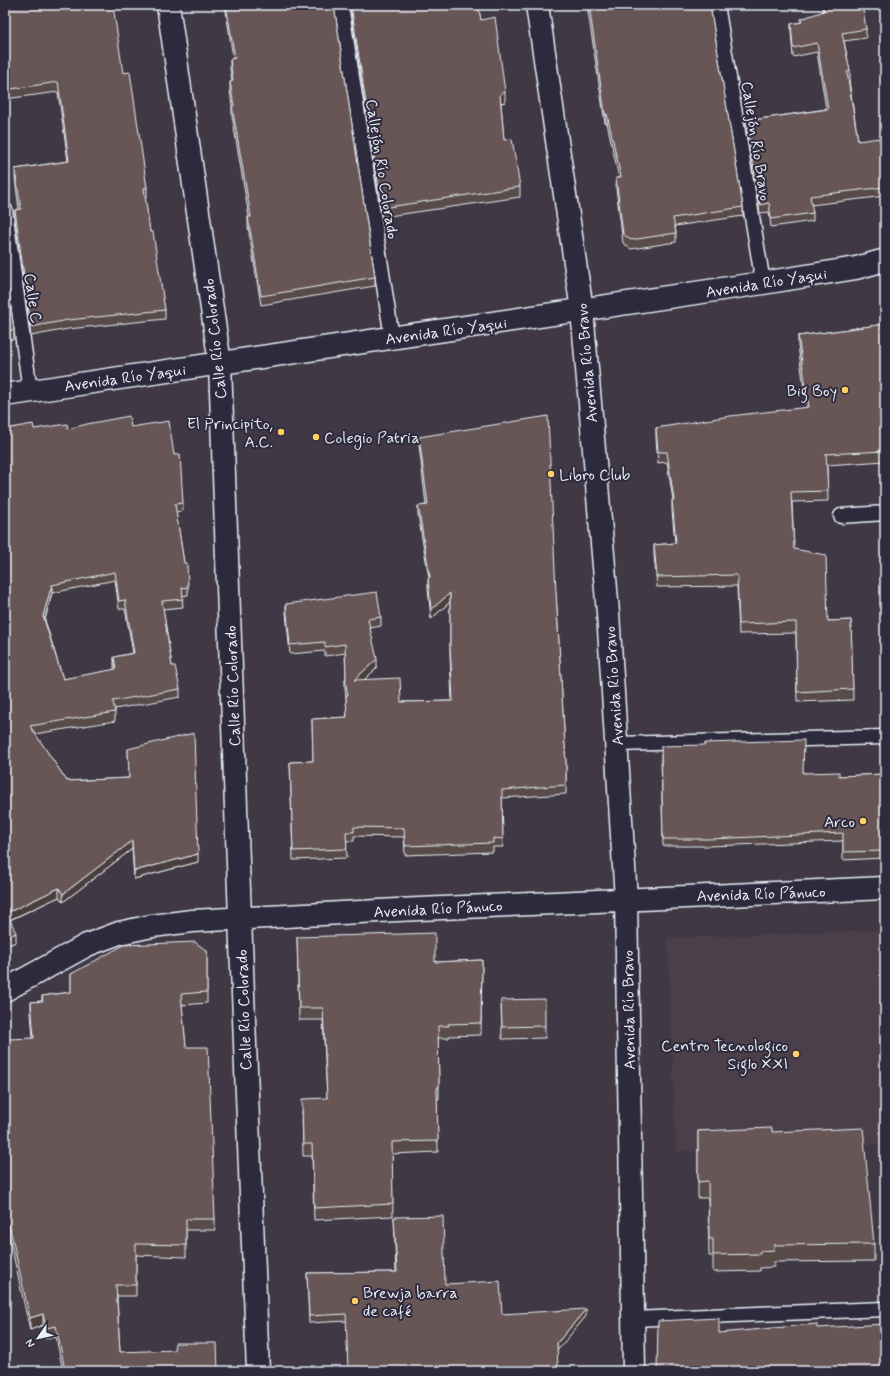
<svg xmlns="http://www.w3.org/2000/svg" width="890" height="1376" viewBox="0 0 890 1376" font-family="Mynerve,sans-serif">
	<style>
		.built { fill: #4c4149 }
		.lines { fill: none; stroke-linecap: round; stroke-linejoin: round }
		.service-casing { stroke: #e8f1f8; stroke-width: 17 }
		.minor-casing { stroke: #e8f1f8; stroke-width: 25 }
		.tertiary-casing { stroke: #e8f1f8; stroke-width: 25 }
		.service { stroke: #2f2a3d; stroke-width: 14 }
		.minor { stroke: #2f2a3d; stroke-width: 22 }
		.tertiary { stroke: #2f2a3d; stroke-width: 22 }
		.wall { fill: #594b4a; stroke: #e8f1f8; fill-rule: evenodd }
		.shaded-wall { fill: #493d3c; stroke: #e8f1f8 }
		.building { fill: #685756; stroke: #e8f1f8; fill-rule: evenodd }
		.poi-dot { fill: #ffd166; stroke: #2f2a3d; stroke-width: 1.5 }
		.labels { text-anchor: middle; stroke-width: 4; stroke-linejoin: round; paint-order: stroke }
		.street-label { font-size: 16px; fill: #e8f1f8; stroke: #2f2a3d }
		.poi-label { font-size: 16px; fill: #e8f1f8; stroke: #2f2a3d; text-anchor: end }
	</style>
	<rect width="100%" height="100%" fill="#403844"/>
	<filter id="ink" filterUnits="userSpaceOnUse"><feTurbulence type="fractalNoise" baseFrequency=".025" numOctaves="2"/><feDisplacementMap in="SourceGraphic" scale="8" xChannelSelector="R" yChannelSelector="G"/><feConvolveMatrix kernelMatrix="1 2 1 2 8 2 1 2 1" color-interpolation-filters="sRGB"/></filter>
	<g filter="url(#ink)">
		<!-- built -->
		<path class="built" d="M885,930V1144L676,1151L668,938Z"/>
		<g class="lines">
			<defs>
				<path id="service" d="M341,5L392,338
					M717,5L763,283
					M5,210L30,391
					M841,516L885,513
					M616,744L885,737
					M633,1319L885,1309"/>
				<path id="minor" d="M168,5L220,364L240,918L258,1371
					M537,5L582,310L608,613L626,899L634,1371
					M5,990L87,945L119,933L152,926L192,921L397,910L885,888"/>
				<path id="tertiary" d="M5,395L763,283L856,268L885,260"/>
			</defs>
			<!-- service casing -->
			<use href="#service" class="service-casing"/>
			<!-- minor casing -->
			<use href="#minor" class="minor-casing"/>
			<!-- tertiary casing -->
			<use href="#tertiary" class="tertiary-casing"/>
			<!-- service -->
			<use href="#service" class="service"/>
			<!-- minor -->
			<use href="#minor" class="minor"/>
			<!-- tertiary -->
			<use href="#tertiary" class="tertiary"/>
		</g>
		<!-- wall -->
		<path class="wall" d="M225,5H334L375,277V286L261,305L248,227V217H249L232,116V106L230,91V82L232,81L230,69V59L233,58Z
			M350,5H478L481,20L505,102L501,103L504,140L520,187V197L382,217Z
			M587,5H710L743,207V216L675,226L676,233V242L631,249L623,243L616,188V178H619L607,123H605Z
			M822,5H862L866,29V38L844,41L850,71V80H849L858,141L885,158V196L811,205L813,213V221L771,227L769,212L760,213L746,130V121L826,109L817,52L793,57L791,32V24L801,22V19L823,12Z
			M5,6L123,73L147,188V197H145L150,232L165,310V319L68,329L31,336L15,220V210H19L15,178V169L68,161L58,92L5,99Z
			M5,263L14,330V339L5,341Z
			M885,324V461L827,465L828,501L792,502L794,549L828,621L851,620L853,700L797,702L796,633L739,634L737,586L657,587L654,555V545L675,543L672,511V500H673L667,462L658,463L656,438V428L807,408L798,346V336Z
			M131,427L174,455L183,503V511L176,512L184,563L188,587V595L182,596L183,607L163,609L172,666L180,689V697L115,709V721L35,734L67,781L129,778L128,749L198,862L134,879L132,849L63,902L59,897L10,920L16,942L5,946L34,429H68ZM115,580L119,609H125L133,653L114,657V670L63,679L45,620L52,593Z
			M419,437L556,592L566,764V794L502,798L503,847H493V852L405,855L404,837L354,836V841H346L347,858L293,860L290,762L313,761L312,719L347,717L346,697L345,689V680H346L345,653L325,656V651L290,654L286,613V604L381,617V626L370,628L377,668L364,679L401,702L452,701L450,655V602L431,619L428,588V579L429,578L418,515V506L426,505L419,445Z
			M661,754L803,773L839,776L885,774V858L843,860V841L709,846H663Z
			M297,937L435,962L482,960L481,1035L449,1036V1038H438L439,1087V1099H437L438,1152L392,1154L393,1216L314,1220L312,1156H303L302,1111L327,1098L323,1020H299Z
			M207,951V1003L182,1005L186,1047L215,1219V1230H186V1257L136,1255V1296H117L120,1352L218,1371H63L56,1337L46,1339L43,1325L30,1330L9,1236L5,1254L33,1038L31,1013V1002L42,1001V996L71,992V974Z
			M501,1000L545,1026V1038L502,1039Z
			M698,1131L772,1132L874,1244V1261L774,1262V1267L760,1268V1271L713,1272V1256H709L708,1198H698Z
			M394,1217L445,1284L502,1314L586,1316L557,1350L346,1321L309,1323L307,1273L396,1272Z"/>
		<!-- shaded-wall -->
		<path class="shaded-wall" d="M505,92V102L500,103V94Z
			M605,114H607V123H605Z
			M52,585V593L43,624V616Z
			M450,593V602L431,619V610Z
			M377,659V668L354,689V680Z
			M132,841V849L63,902V894Z
			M198,854V862L134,879V871Z
			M59,888V897L7,921V913Z
			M16,933V942L5,946V938Z
			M9,1224V1236L5,1254V1243Z
			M586,1309V1316L557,1351V1343Z
			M43,1314V1325L30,1330V1318Z"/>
		<!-- building -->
		<path class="building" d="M13,5H113L123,73L130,72L147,188H144L150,232H153L165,310L68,320L31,327L15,210L21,209L15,169L69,161L58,82L5,90V6Z
			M226,5H334L375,277L261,296L248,217H251L232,106H234L230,82L233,81L230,59L235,58Z
			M351,5H478L481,20L495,17L505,92L500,94L504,140L512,139L520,187L382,208Z
			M589,5H710L743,207L673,218L676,233L631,240L623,234L616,178L621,177L607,114H605Z
			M823,5H862L866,29L842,33L850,71L847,72L858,141L879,138V140H882L885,158V187L810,196L813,213L771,219L769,203L760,205L746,121L828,109L817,43L793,48L791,24L802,22L801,19L824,11Z
			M5,263L14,330L5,331Z
			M885,324V451L826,454L828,491L791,492L794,549L826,555L828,621L851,620L853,689L797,692L796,622L739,624L737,575L657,577L654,545L676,543L672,500H674L667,452H658L656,428L730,416L809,407L798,336Z
			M129,416L131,427L169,421L174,455L180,454L183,503L175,504L184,563H187L188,587L182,588L183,599L162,601L172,666H175L180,689L113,701L115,712L30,726L67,781L129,778L128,749L194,733L198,854L134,871L132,841L63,894L59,888L7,913L16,933L5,938V429L33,424L34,429L67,424L68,429L87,424ZM115,572L119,601L125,600L134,653L114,657L116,669L63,679L43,616L52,585Z
			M548,416L556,592L566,764V785L502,790L503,839L493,838V843L405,846L404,828L354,827V832H346L347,849L293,851L290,762L313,761L312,719L347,717L346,695H348L345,680H346L345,644L325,647V642L290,645L286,604L377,592L381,617L368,619L377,659L354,680L400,678L401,702L453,701L450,646V593L431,610L428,579L430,577L418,506L428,505L419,437Z
			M804,740L803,773L839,772V776L885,774V851L843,852V833L709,839H663L661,746L705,745V743Z
			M435,933V962L482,960L481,1023L448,1024L449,1026H438L439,1087L437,1088L438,1141L392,1142L393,1204L314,1208L312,1144H303L302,1099L327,1098L323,1008H299L297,937Z
			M195,942L207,951V992L181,994L186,1047H208L215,1219H186V1245L136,1244V1285H116L120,1352L174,1350L175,1343H217L218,1371H87L85,1367L65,1370L56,1326L46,1328L43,1314L30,1318L9,1224L5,1243V1042H8V1039L34,1038L31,1002L43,1001L42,996L71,992V974L124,945Z
			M545,999V1026L502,1027L501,1000Z
			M772,1128V1132L863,1128L874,1244L774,1245V1250L760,1251V1254L713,1255V1239H709L708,1181L698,1182V1131Z
			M443,1216L445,1284L500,1281L502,1314L586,1309L557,1343L558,1371H348L346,1314L309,1316L307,1273L397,1272L394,1217Z
			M719,1318V1333L817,1324V1328L885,1324V1371H657L658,1321Z"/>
	</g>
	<!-- markers -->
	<g class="poi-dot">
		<circle cx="845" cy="390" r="4"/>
		<circle cx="281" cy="432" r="4"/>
		<circle cx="316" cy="437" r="4"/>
		<circle cx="551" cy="474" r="4"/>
		<circle cx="863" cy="821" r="4"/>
		<circle cx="796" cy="1054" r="4"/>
		<circle cx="355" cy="1301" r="4"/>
	</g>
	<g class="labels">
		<!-- street labels -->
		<g class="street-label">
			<text transform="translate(757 141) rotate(81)" y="6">Callejón Río Bravo</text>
			<text transform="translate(383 169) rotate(81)" y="6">Callejón Río Colorado</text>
			<text transform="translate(766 282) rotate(-9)" y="6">Avenida Río Yaqui</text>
			<text transform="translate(34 298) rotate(82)" y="6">Calle C</text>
			<text transform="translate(446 330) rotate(-8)" y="6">Avenida Río Yaqui</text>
			<text transform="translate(214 339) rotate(-96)" y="6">Calle Río Colorado</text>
			<text transform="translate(586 363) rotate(-95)" y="6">Avenida Río Bravo</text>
			<text transform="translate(125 377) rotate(-8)" y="6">Avenida Río Yaqui</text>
			<text transform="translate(232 686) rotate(-92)" y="6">Calle Río Colorado</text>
			<text transform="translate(613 686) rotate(-94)" y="6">Avenida Río Bravo</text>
			<text transform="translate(761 893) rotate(-2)" y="6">Avenida Río Pánuco</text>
			<text transform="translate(438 908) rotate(-3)" y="6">Avenida Río Pánuco</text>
			<text transform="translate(243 1010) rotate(-92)" y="6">Calle Río Colorado</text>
			<text transform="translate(628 1010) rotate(-91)" y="6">Avenida Río Bravo</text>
		</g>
		<!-- poi labels -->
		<g class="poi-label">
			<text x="837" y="396">Big Boy</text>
			<text x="273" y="429">El Principito,<tspan x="273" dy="18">A.C.</tspan></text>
			<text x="324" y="443" text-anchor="start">Colegio Patria</text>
			<text x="559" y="480" text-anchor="start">Libro Club</text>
			<text x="855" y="827">Arco</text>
			<text x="788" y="1051">Centro Tecnologico<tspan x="788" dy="18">Siglo XXI</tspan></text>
			<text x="363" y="1298" text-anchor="start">Brewja barra<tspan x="363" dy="18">de café</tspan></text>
		</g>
	</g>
	<!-- margin -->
	<rect width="890" height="1376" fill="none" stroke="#2f2a3d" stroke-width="20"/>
	<rect x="10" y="10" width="870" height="1356" fill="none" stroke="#e8f1f8" stroke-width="1.5" filter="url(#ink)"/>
	<!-- north arrow -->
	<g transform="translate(38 1338) rotate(236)" stroke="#2f2a3d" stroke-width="3" paint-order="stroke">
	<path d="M0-3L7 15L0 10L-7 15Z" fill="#e8f1f8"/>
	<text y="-6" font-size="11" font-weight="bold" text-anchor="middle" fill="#e8f1f8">N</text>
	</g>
</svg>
